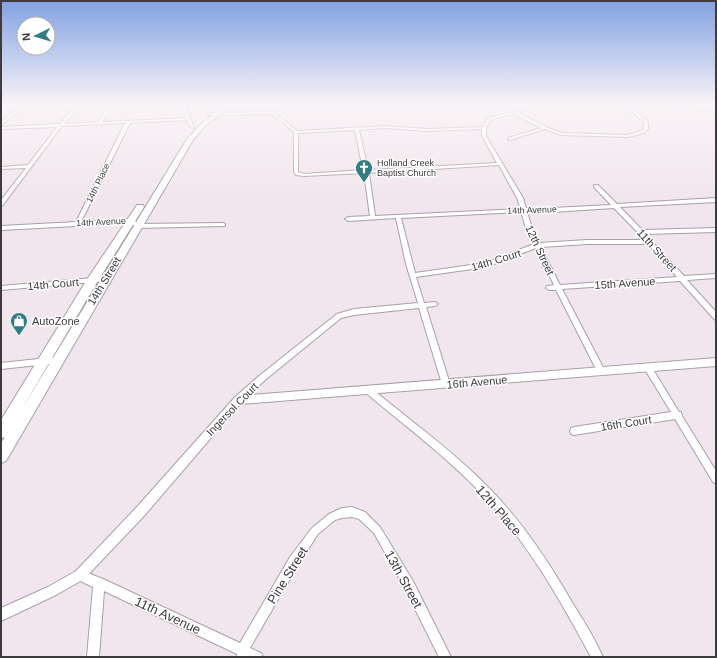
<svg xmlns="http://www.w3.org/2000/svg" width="717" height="658" viewBox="0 0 717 658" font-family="Arial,sans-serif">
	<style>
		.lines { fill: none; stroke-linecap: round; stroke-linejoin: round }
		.minor-casing { stroke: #aa9fa6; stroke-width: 2 }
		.tertiary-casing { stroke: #aa9fa6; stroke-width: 2 }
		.primary-casing { stroke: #aa9fa6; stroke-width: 2 }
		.minor { fill: #fff; fill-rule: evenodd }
		.tertiary { fill: #fff; fill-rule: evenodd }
		.primary { fill: #fff; fill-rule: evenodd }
		.labels { text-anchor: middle; stroke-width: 3; stroke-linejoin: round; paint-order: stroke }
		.far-poi-label { font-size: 9px; fill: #3f3a3d; stroke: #fff; text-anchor: start }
		.far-street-label { font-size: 9px; fill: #3f3a3d; stroke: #fff }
		.street-label { font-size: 11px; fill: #3f3a3d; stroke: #fff }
		.poi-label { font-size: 11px; fill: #3f3a3d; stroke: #fff; text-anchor: start }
		.near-street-label { font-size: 13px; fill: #3f3a3d; stroke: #fff }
	</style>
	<rect width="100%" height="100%" fill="#f1e6ed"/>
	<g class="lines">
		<defs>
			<path id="minor" d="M21,105H25L1,125V122Z
				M77,105H81L64,124L98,122L109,105H113L102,122L188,118L190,119L188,120L130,123L81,222L132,219L139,224L223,223L225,224V226L138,228L131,223L1,230V226L76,222L125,123L62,126L55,135L3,205L1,206V200L26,168L1,169V167L28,165L57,127L1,129V127L60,124Z
				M289,105H293L289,111L276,114L297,131L385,126L427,129L483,127L487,119L492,117L521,110L530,105H534L529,109L519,113L546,127L562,133L628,135L640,131L644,129V122L624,105H628L648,122V129L644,133L628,137L561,135L545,129L510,140L508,139V138L541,128L514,114L500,117L490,121L486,128V136L523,198L526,208H552L611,205L594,187V185H598L617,204L716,198V202L620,207L642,230L716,228V232L645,234L684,276L716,274V278L687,280L716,312V320L714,319L680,281L562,289L605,371L604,373L601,374L598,373L556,290H549L546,288L547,286L554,285L536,248L486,267L416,277L424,303L435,302L438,304L435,306L426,307L450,384L449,386L446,387L443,386L442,384L419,308L354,315L341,318L265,380L241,403L238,404L235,403L234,400L235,397L259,376L337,314L354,309L418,303L406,264L396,218L348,221L345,219L348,217L370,216L364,173L304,176L296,175L294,172V132L272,114L209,115L207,114L209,113L273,112L287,109ZM385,128L427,131L482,129V136L497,163L368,170L359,130ZM355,130L363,170L304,174L298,172V133ZM499,165L517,198L521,209L375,216L369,173ZM614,208L645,240H587L539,243L533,231L527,212H552ZM521,212L527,231L534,244L485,263L415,273L401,218ZM587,244H648L677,277L560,285L541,247Z
				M670,105H678L716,110V112Z
				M105,277L108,279L105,281L1,290V286Z
				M57,357L60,358L61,360L60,362L57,363L1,369V363Z
				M648,365L651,366L679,412H681L682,416L716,471V484L713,482L675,419L574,435L571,434L570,431L571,428L574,427L671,412L644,368L645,366Z
				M368,387L371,388C408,419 448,447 483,482C519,517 548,560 573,604C584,621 595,639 603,657H591C562,603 531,548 490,503C453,461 407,428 365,392L364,390L365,388Z
				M352,507L365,512L380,527L413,581L451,657H439L405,589L374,533L359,519L352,517L342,518L335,520L318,534L298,565L250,648L261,653L263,657H237V654L104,591L99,657H87L93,587L76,579L75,575L76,571L80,570L103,579L240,643L290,557L312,528L329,514L342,508Z"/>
			<path id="tertiary" d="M183,105H187V112L194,127V128L190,127L183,112Z
				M716,358V366L240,404L144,516L84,579L56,595L1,621V608L48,587L76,571L136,508L235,397L238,396Z"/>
			<path id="primary" d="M227,105H233L206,125L193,140L6,461L1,463V443L5,437L1,438V420L88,278L137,205H143L144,207L96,284L20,412L187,139L202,123Z"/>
		</defs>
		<!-- minor casing -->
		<use href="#minor" class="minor-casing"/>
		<!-- tertiary casing -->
		<use href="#tertiary" class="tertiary-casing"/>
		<!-- primary casing -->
		<use href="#primary" class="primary-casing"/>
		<!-- minor -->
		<use href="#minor" class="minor"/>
		<!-- tertiary -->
		<use href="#tertiary" class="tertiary"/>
		<!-- primary -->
		<use href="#primary" class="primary"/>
	</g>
	<!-- sky -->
	<linearGradient id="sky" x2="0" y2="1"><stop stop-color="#81a1e2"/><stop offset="0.53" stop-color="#f9f4f7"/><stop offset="1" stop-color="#f9f4f7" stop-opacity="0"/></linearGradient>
	<rect width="717" height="197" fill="url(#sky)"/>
	<!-- icons -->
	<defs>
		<symbol id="church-pin" viewBox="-11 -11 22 30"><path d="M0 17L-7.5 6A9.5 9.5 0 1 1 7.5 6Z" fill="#347c83" stroke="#fff"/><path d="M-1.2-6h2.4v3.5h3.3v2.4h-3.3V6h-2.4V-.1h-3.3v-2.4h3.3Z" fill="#fff"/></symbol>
		<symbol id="shop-pin" viewBox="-11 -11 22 30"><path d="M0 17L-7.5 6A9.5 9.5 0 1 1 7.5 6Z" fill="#347c83" stroke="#fff"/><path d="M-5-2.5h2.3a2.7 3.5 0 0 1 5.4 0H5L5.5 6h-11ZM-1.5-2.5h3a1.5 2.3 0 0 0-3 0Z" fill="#fff"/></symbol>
	</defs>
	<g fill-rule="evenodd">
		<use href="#church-pin" x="354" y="158" width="20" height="27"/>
		<use href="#shop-pin" x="9" y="311" width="20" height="27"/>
	</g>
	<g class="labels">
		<!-- far-poi labels -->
		<g class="far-poi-label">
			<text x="377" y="166">Holland Creek<tspan x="377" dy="10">Baptist Church</tspan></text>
		</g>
		<!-- far-street labels -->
		<g class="far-street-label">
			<text transform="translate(98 183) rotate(-64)" y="3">14th Place</text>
			<text transform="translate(532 210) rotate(-2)" y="3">14th Avenue</text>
			<text transform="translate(101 222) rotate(-3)" y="3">14th Avenue</text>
		</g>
		<!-- street labels -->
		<g class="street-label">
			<text transform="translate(540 250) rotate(65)" y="4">12th Street</text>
			<text transform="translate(657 250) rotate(48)" y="4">11th Street</text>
			<text transform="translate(496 260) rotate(-17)" y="4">14th Court</text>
			<text transform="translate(104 281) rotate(-59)" y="4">14th Street</text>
			<text transform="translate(625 283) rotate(-4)" y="4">15th Avenue</text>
			<text transform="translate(53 284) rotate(-5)" y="4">14th Court</text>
			<text transform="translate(477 382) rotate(-5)" y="4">16th Avenue</text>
			<text transform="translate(232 409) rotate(-46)" y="4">Ingersol Court</text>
			<text transform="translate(626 423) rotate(-9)" y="4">16th Court</text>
		</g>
		<!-- poi labels -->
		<g class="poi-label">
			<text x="32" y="325">AutoZone</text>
		</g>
		<!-- near-street labels -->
		<g class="near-street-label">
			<text transform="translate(499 510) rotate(49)" y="5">12th Place</text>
			<text transform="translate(287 575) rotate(-58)" y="5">Pine Street</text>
			<text transform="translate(404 579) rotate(61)" y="5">13th Street</text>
			<text transform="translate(168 615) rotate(25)" y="5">11th Avenue</text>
		</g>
	</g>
	<!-- border -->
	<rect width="717" height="658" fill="none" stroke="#3f3a3d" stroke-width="4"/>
	<!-- north arrow -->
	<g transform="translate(36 36) rotate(265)"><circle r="19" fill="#ffffff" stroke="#b2b0b1"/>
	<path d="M0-3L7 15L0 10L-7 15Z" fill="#347c83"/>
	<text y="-6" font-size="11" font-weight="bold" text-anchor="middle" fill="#3f3a3d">N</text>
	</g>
</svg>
